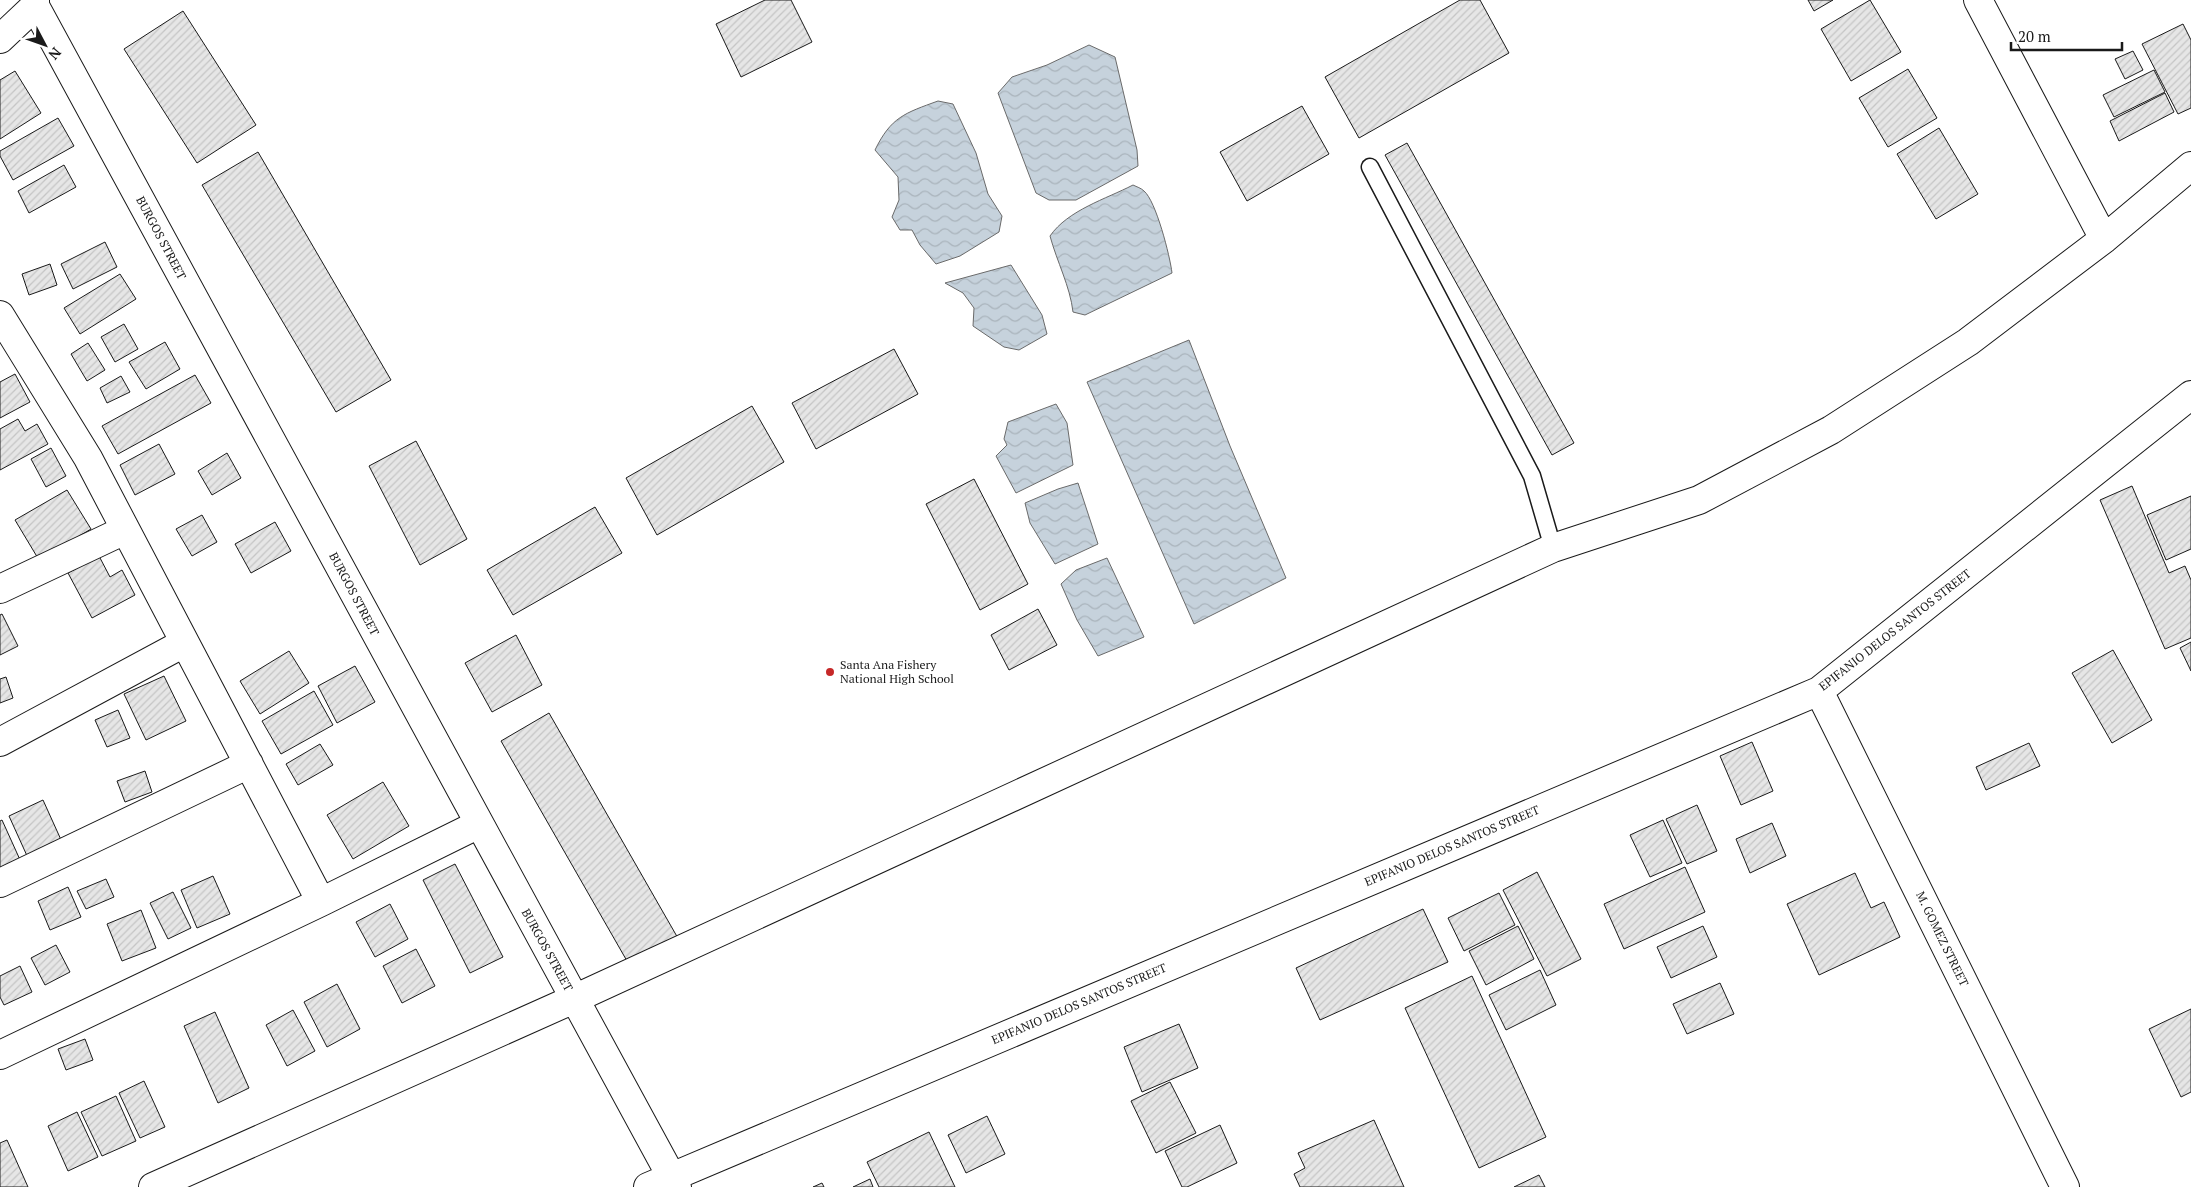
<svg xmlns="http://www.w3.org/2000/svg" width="2191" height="1187" viewBox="0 0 2191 1187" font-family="'PT Serif',serif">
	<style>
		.water { fill: url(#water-waves); stroke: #6a6a6a }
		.building { fill: url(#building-hatch); stroke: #1a1a1a }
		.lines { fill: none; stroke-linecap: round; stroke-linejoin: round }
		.service-casing { stroke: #1a1a1a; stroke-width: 19 }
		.minor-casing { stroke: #1a1a1a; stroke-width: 30 }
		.service { stroke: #fff; stroke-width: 16 }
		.minor { stroke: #fff; stroke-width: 28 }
		.poi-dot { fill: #c62828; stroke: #fff; stroke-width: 2 }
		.labels { text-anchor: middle; stroke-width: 4; stroke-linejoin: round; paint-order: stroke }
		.street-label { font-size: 12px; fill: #1a1a1a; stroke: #fff }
		.poi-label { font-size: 12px; fill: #1a1a1a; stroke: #fff; text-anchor: start }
	</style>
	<defs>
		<pattern id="water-waves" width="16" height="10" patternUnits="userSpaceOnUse" patternTransform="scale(1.25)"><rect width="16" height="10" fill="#c6d2dc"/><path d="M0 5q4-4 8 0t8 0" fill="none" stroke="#aab4bc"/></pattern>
		<pattern id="building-hatch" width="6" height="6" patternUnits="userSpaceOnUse" patternTransform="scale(1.25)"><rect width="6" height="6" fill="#e6e6e6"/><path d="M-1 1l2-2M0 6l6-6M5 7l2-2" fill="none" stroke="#c5c5c5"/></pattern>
	</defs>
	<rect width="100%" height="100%" fill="#fff"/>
	<!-- water -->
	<path class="water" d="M1089,45L1115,57L1137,150L1138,166L1076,200H1049L1036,193L998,93L1012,77L1047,65Z
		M938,101L953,104L976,153L988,194L1002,216L999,232L960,256L936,264L920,245L912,230H900L892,217L899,200L898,177L875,150C891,117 905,113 938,101Z
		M1133,185C1137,187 1141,188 1144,191C1156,201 1170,256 1172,273L1085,315L1073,312C1070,286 1057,262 1050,236C1068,210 1106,199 1133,185Z
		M1011,265L1042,315L1047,334L1019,350L1004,347L973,326L974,308L963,293L945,283Z
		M1189,340L1230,446L1286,578L1194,624L1087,382Z
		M1056,404L1067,423L1073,465L1016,493L996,456L1007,445L1004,439L1008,422Z
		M1078,483L1098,544L1055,564L1030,523L1025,503L1058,489Z
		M1107,558L1144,637L1098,656L1077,620L1061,584L1076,570Z"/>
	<!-- building -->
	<path class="building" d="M765,0H791L812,42L741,77L716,24Z
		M1460,0H1480L1509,53L1359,138L1325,77Z
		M1808,0H1833L1814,11Z
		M1870,0L1901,52L1851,81L1821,29Z
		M183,11L256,125L197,163L124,49Z
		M2183,24L2191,40V108L2178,114L2142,44Z
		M2133,51L2143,70L2125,79L2115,59Z
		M1908,69L1937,118L1888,147L1859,98Z
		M2154,70L2165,92L2114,117L2103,95Z
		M15,71L41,113L0,139V80Z
		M2165,93L2174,112L2119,141L2110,121Z
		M1302,106L1329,154L1247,201L1220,152Z
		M58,118L74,146L13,180L0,156V151Z
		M1939,128L1978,194L1936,219L1897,154Z
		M1407,143L1574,443L1552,455L1385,155Z
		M258,152L391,380L336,412L202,185Z
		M64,165L76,187L29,213L18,191Z
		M105,242L117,267L73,289L61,264Z
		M50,264L57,285L29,295L22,274Z
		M120,274L136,299L80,334L64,308Z
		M124,324L138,349L115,362L101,337Z
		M165,342L180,369L146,389L129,362Z
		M88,343L105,370L87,381L71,354Z
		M894,349L918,394L816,449L792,403Z
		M15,374L30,402L0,418V382Z
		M195,375L211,403L118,454L102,426Z
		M121,376L130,392L107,403L100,388Z
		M752,406L784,462L657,535L626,478Z
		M18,419L25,431L37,424L48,444L0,470V429Z
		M416,441L467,539L420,565L369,466Z
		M159,444L175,474L135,495L120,465Z
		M51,448L66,476L46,487L31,459Z
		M227,453L241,478L212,495L198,471Z
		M974,479L1028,584L980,610L926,504Z
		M2132,486L2169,573L2185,566L2191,580V638L2165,649L2100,500Z
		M67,490L91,529L39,560L15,520Z
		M2191,496V549L2166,560L2147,515Z
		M595,507L622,553L513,615L487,570Z
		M202,515L217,542L192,556L176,529Z
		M275,522L291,551L251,573L235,544Z
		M99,556L110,577L122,570L135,595L92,618L68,573Z
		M1038,609L1057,645L1009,670L991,635Z
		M2,614L18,646L0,655V615Z
		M516,635L542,685L492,712L465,663Z
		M2191,642V671L2180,648Z
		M2113,650L2152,720L2112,743L2072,673Z
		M289,651L309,683L260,714L240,681Z
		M355,666L375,702L337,723L318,686Z
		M164,676L186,721L146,740L124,694Z
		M6,677L13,698L0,703V679Z
		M314,691L333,725L281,754L262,721Z
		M118,710L130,738L107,747L95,720Z
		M549,713L679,940L631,968L501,741Z
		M1752,742L1773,791L1741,805L1720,756Z
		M2029,743L2040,766L1986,790L1976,767Z
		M320,744L333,765L298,785L286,764Z
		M145,771L152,792L125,802L117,781Z
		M383,782L409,826L353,859L327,815Z
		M43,800L62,842L28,858L9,816Z
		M1697,805L1717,851L1687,864L1666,819Z
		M2,820L21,862L0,872V821Z
		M1663,820L1682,863L1650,877L1630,835Z
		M1772,823L1786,856L1750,873L1736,839Z
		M455,864L503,957L470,973L423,880Z
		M1685,867L1705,912L1624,949L1604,904Z
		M1537,872L1581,959L1547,976L1503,890Z
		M1855,873L1871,908L1884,902L1900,937L1819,975L1787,904Z
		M213,876L230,914L197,928L181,890Z
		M106,879L114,897L86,909L77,891Z
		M68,887L81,917L50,930L38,901Z
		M173,892L191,928L168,939L150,903Z
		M1499,893L1515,925L1464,951L1448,918Z
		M390,904L408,939L375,957L356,922Z
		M1423,909L1448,962L1320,1020L1296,968Z
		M141,910L156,948L122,961L107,924Z
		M1518,926L1534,959L1486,985L1469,951Z
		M1703,926L1717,957L1671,978L1657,947Z
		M56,945L70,972L45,985L31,958Z
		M416,949L435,986L402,1003L383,966Z
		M20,966L32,992L4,1005L0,997V976Z
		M1540,970L1556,1005L1506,1030L1489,995Z
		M1472,976L1546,1137L1479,1168L1405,1008Z
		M1720,983L1734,1014L1687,1034L1673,1004Z
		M337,984L360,1029L327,1047L304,1002Z
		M2191,1009V1092L2181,1097L2149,1029Z
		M293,1010L315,1051L287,1066L266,1025Z
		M215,1012L249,1088L218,1103L184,1026Z
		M1179,1024L1198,1068L1142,1092L1124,1047Z
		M85,1039L93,1060L66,1070L58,1049Z
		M144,1081L165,1127L140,1138L119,1093Z
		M1170,1082L1196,1133L1156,1153L1131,1101Z
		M116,1096L136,1141L102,1156L81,1112Z
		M77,1112L98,1157L68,1171L48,1126Z
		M987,1116L1005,1154L966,1173L948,1135Z
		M1374,1120L1404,1187H1300L1294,1174L1305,1168L1298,1153Z
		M1220,1125L1237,1163L1187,1187H1182L1165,1151Z
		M929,1132L955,1187H879L867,1162Z
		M7,1140L28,1187H0V1143Z
		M1539,1175L1545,1187H1514Z
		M870,1179L873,1187H853Z
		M822,1183L824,1187H813Z"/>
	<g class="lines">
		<defs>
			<path id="service" d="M1370,167L1532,476L1553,548"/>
			<path id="minor" d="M35,0V6L677,1187
				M1978,0L2104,239
				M0,39L35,6
				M0,315L88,458L321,902
				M0,589L125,530
				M1819,691L2065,1187
				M0,742L184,643
				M0,883L249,764
				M0,1055L321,902L479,824
				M153,1187L574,999L1553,548L1699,500L1831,430L1968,342L2104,239L2191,166
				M648,1187L1819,691L2191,395"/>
		</defs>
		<!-- service casing -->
		<use href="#service" class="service-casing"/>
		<!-- minor casing -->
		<use href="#minor" class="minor-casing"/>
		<!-- service -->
		<use href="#service" class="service"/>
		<!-- minor -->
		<use href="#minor" class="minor"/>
	</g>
	<!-- markers -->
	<circle class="poi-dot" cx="830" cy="672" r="5"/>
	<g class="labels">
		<!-- street labels -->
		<g class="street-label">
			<text transform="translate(161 238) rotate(62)" y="4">BURGOS STREET</text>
			<text transform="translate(354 594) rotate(62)" y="4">BURGOS STREET</text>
			<text transform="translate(1895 630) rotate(-38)" y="4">EPIFANIO DELOS SANTOS STREET</text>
			<text transform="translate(1452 846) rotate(-23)" y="4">EPIFANIO DELOS SANTOS STREET</text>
			<text transform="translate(1942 939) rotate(64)" y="4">M. GOMEZ STREET</text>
			<text transform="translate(547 950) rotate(61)" y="4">BURGOS STREET</text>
			<text transform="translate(1079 1004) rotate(-23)" y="4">EPIFANIO DELOS SANTOS STREET</text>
		</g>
		<!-- poi labels -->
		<g class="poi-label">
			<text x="840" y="669">Santa Ana Fishery<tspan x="840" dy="14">National High School</tspan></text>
		</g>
	</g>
	<!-- north arrow -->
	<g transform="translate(45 45) rotate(131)" stroke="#ffffff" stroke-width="4" paint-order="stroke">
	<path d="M0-4L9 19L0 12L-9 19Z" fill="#1a1a1a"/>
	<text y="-8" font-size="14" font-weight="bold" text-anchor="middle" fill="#1a1a1a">N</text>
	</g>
	<!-- scale -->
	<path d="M2011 42v8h111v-8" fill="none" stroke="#1a1a1a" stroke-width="2.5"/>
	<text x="2018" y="42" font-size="15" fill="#1a1a1a" stroke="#ffffff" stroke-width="4" paint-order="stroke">20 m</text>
</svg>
